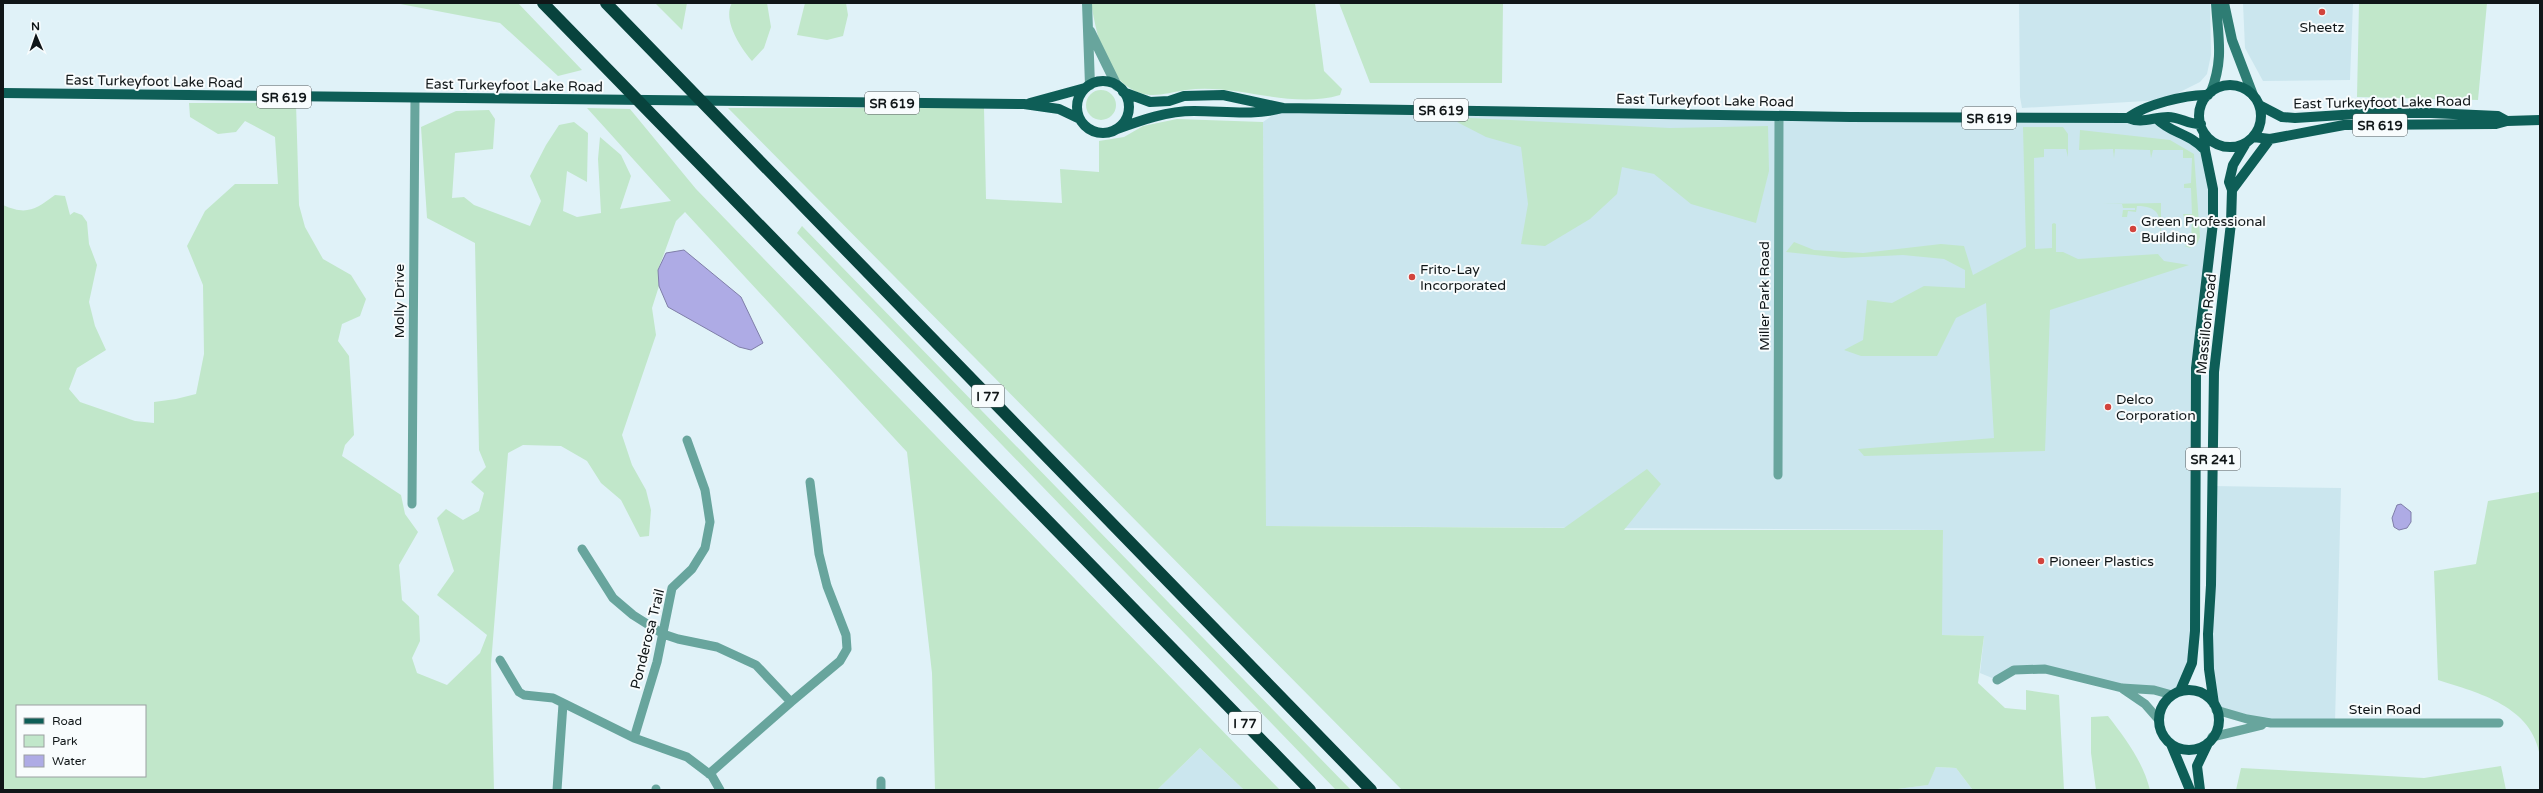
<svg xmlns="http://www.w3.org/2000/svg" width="2543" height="793" viewBox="0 0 2543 793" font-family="'Varela Round',sans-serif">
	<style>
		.built { fill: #cbe6ee }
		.green { fill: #c1e7ca; fill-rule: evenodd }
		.water { fill: #aeabe5; stroke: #7f7ea8 }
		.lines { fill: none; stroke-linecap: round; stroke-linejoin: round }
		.minor { stroke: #68a59d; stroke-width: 9 }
		.tertiary { stroke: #68a59d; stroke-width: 10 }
		.secondary { stroke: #2e7d74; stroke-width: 10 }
		.primary { stroke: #0e5e57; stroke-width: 10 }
		.motorway { stroke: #08433d; stroke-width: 12 }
		.poi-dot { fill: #d2443d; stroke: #f8fcfd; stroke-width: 1.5 }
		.labels { text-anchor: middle; stroke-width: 4; stroke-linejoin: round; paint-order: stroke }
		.shield { fill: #f8fcfd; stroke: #565b5d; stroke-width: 1 }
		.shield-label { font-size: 13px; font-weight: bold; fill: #101618 }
		.poi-label { font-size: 14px; fill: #101618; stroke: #f8fcfd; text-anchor: start }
		.street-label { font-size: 14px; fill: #101618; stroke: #f8fcfd }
	</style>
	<rect width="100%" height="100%" fill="#e0f2f8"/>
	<!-- built -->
	<path class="built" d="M2019,3H2210L2211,55L2207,74L2200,82L2164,100L2022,108L2020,97Z
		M2243,3H2353L2350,80L2263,81L2245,48Z
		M1283,108L2157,119L2197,141L2213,189L2199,333L2195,631L2180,691L2172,695L2075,675L2014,670L1997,680L1980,673L1984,636L1941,635L1943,530L1265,526L1263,122Z
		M2213,486L2341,488L2335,723H2271L2216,710L2209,669Z
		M1200,748L1244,790H1157Z
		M1936,767L1956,768L1972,789L1975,790H1890L1927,785Z"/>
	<!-- green -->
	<path class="green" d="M395,3H518L582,70L558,76L500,23Z
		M655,3H687L682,30Z
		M732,3H767L771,27L764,48L752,61C741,48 722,20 732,3Z
		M805,3H846L848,15L843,36L827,40L797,35Z
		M1091,3H1315L1324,71L1342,89L1340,95C1289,110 1238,83 1186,90C1165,93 1148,101 1128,87C1103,70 1096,30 1091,3Z
		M1339,3H1503L1502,83H1370Z
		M2359,3H2487L2478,100L2357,97Z
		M1086 105a15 15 0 1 1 30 0a15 15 0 1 1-30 0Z
		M189,103H296L299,205L305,227L323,259L351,275L366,299L360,316L342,324L338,341L349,356L354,435L345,445L342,456L401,495L405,514L418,532L399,565L402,600L419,616L420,641L412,658L417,673L447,685L480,653L487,635L437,595L454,571L437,518L446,509L463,520L479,511L484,493L471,482L486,467L479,450L475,243L427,218L421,127L456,111L489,110L495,119L493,149L455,153L452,198L464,197L474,205L530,226L541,201L530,176L546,145L559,125L574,122L588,133L587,182L567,171L563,211L577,217L601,213L598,159L600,137L621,155L631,176L620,209L671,201L587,108L630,109L696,189L1280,790H1244L1200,748L1157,790H935L932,673L907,452L685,212L676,221L658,270L659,286L652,308L656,335L622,435L632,465L646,490L651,510L649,536L640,537L621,500L601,483L587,461L561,446L523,445L508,453L491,664L494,790H3V205C27,216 36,209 55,195L65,196L70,215L74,212L82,215L87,222L89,244L97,265L89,302L95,326L106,350L77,368L69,389L80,402L135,421L154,423V402L176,399L196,394L204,354L203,285L187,246L205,211L235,184H278L275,137L245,121L236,132L218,134L190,117ZM17,706H145V776H17Z
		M728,108H984L986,199L1062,203L1060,169L1099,172V141L1124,137L1143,126L1177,119L1263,122L1266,526L1564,528L1647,469L1661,484L1624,530H1943L1942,635L1984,636L1978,683L2005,708L2026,710V690L2059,695L2064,790H1975L1972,789L1956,768L1936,767L1928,785L1890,790H1402Z
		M1469,118L1670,128L1768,126L1769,171L1756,223L1691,204L1654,174L1622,167L1617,194L1590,219L1545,246L1521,244L1528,204L1521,147L1486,137L1457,122Z
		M2023,127H2063L2068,134V157L2066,149H2044V157L2034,158L2035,249L2052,248V224L2054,223L2056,224V252H2063L2078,259L2158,254L2164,261L2189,265L2050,310L2045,451L1864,456L1858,449L1994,438L1986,303L1956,318L1937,356H1861L1844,350L1863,340L1867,300L1892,303L1924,286L1965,288V270L1944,259L1903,255L1843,258L1786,252L1794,242L1814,250L1863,253L1941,244L1964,246L1973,275L2026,247Z
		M2080,130L2170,140L2194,154L2200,237L2197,244L2190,248L2184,246L2191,244L2192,218H2184L2183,214H2192L2191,188H2184V184L2191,183L2192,158H2183V150H2153L2151,158L2150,150L2115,149L2114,158L2113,149L2079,150Z
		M2161,203V238L2163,239L2160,246C2160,223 2165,206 2137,206L2136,212L2128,211L2127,217H2122L2123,210H2135V208H2123L2122,204H2102Z
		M802,226L1351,790H1336L797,233Z
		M2540,431V756C2532,706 2479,693 2438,680L2434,571L2476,564L2488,501L2539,492Z
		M2108,716C2126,739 2143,762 2150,790H2096L2091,753V717Z
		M2501,766L2506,790H2236L2241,768L2424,778Z"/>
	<!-- water -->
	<path class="water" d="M684,250L741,297L763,343L751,350L739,347L668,307L659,286L658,270L666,253Z
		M2401,504L2411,512V522L2407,528L2399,530L2394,527L2392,518L2397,505Z"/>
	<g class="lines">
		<!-- minor -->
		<path class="minor" d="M1778,475L1779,116
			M412,504L415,98
			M582,549L613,598L633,615L663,634L678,639L717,647L756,665L791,702L709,774
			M500,660L519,692L524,695L553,698L634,738L687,757L712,776L720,790
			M1997,680L2014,670L2045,669L2122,688L2154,690L2172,695
			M2123,689L2145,704L2159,720
			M791,702L840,661L847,649L846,635L827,586L819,554L810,482
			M2216,710L2247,719L2271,723H2499
			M2212,737L2262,725
			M634,738L657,662L672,588L692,569L705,548L710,522L705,490L687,440
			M881,781V790
			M557,790L563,704
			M656,790V789"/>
		<!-- tertiary -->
		<path class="tertiary" d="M1087,3L1090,85
			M1090,31L1117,86"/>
		<!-- secondary -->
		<path class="secondary" d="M2224,3L2232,40L2253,95
			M2211,92C2224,58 2218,38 2216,3"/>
		<!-- primary -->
		<path class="primary" d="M1077 107a26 26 0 1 1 52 0a26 26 0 1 1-52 0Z
			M2199 116a31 31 0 1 1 62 0a31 31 0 1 1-62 0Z
			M1123,92L1150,102L1169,101L1184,96L1223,95L1283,108
			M3,93L1024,104L1059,109L1080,119
			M1030,103L1085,88
			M2259,105L2282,117L2295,118L2373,113H2431L2498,116L2507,121
			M2128,118C2144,105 2187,94 2208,95
			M2157,119C2172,134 2188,132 2205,150
			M1117,129C1142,120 1167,111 1194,111C1225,111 1252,116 1283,108L1850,117L2128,118C2141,124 2154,117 2168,117C2180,117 2189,125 2201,124
			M2253,137L2270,139L2344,125L2496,124L2507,121L2540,120
			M2232,190L2270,139
			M2159 720a30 30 0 1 1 60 0a30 30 0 1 1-60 0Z
			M2180,691L2192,663L2195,631L2196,368L2213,223V189L2205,150L2204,133
			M2214,704L2209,669L2208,634L2211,585L2214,372L2231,223L2232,190L2229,182L2233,165L2246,143
			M2171,744L2190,790
			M2200,790L2197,766L2208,743"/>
		<!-- motorway -->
		<path class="motorway" d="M543,3L1310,790
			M606,3L1371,790"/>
	</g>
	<!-- markers -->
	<g class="poi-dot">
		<circle cx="2322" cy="12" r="4"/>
		<circle cx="2133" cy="229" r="4"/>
		<circle cx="1412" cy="277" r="4"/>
		<circle cx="2108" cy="407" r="4"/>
		<circle cx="2041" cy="561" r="4"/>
	</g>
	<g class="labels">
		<!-- shield labels -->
		<g class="shield">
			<rect x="257" y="86" width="54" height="22" rx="3"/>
			<rect x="865" y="92" width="54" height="22" rx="3"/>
			<rect x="1414" y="99" width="54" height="22" rx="3"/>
			<rect x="1962" y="107" width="54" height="22" rx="3"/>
			<rect x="2353" y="114" width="54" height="22" rx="3"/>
			<rect x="972" y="385" width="32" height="22" rx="3"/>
			<rect x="2186" y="448" width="54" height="22" rx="3"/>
			<rect x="1229" y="712" width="32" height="22" rx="3"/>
		</g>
		<g class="shield-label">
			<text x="284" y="102">SR 619</text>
			<text x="892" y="108">SR 619</text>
			<text x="1441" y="115">SR 619</text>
			<text x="1989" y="123">SR 619</text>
			<text x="2380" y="130">SR 619</text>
			<text x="988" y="401">I 77</text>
			<text x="2213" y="464">SR 241</text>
			<text x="1245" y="728">I 77</text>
		</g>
		<!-- poi labels -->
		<g class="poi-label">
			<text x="2322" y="32" text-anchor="middle">Sheetz</text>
			<text x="2141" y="226">Green Professional<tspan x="2141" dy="16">Building</tspan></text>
			<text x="1420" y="274">Frito-Lay<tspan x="1420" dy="16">Incorporated</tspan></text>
			<text x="2116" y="404">Delco<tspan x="2116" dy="16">Corporation</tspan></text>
			<text x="2049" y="566">Pioneer Plastics</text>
		</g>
		<!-- street labels -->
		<g class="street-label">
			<text transform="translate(154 81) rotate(1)" y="5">East Turkeyfoot Lake Road</text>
			<text transform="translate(514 85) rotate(1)" y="5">East Turkeyfoot Lake Road</text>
			<text transform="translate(1705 100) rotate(1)" y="5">East Turkeyfoot Lake Road</text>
			<text transform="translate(2382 102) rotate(-1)" y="5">East Turkeyfoot Lake Road</text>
			<text transform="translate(1764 296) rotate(-90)" y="5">Miller Park Road</text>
			<text transform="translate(399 301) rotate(-90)" y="5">Molly Drive</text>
			<text transform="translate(2206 324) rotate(-84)" y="5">Massillon Road</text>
			<text transform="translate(647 639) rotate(-76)" y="5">Ponderosa Trail</text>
			<text x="2385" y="714">Stein Road</text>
		</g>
	</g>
	<!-- border -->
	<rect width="2543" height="793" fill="none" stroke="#101618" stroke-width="8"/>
	<!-- legend -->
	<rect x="16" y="705" width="130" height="72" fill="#f8fcfd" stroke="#9ba0a1"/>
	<rect x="24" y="718" width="20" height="6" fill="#0e5e57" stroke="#9ba0a1"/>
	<text x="52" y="725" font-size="12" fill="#101618">Road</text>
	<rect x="24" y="735" width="20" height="12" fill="#c1e7ca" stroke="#9ba0a1"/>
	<text x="52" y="745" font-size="12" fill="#101618">Park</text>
	<rect x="24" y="755" width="20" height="12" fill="#aeabe5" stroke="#9ba0a1"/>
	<text x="52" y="765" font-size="12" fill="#101618">Water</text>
	<!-- north arrow -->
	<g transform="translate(36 36) rotate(358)" stroke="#f8fcfd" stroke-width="3" paint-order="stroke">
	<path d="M0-3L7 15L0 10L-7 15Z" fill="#101618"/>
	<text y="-6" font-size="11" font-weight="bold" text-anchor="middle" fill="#101618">N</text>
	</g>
</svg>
